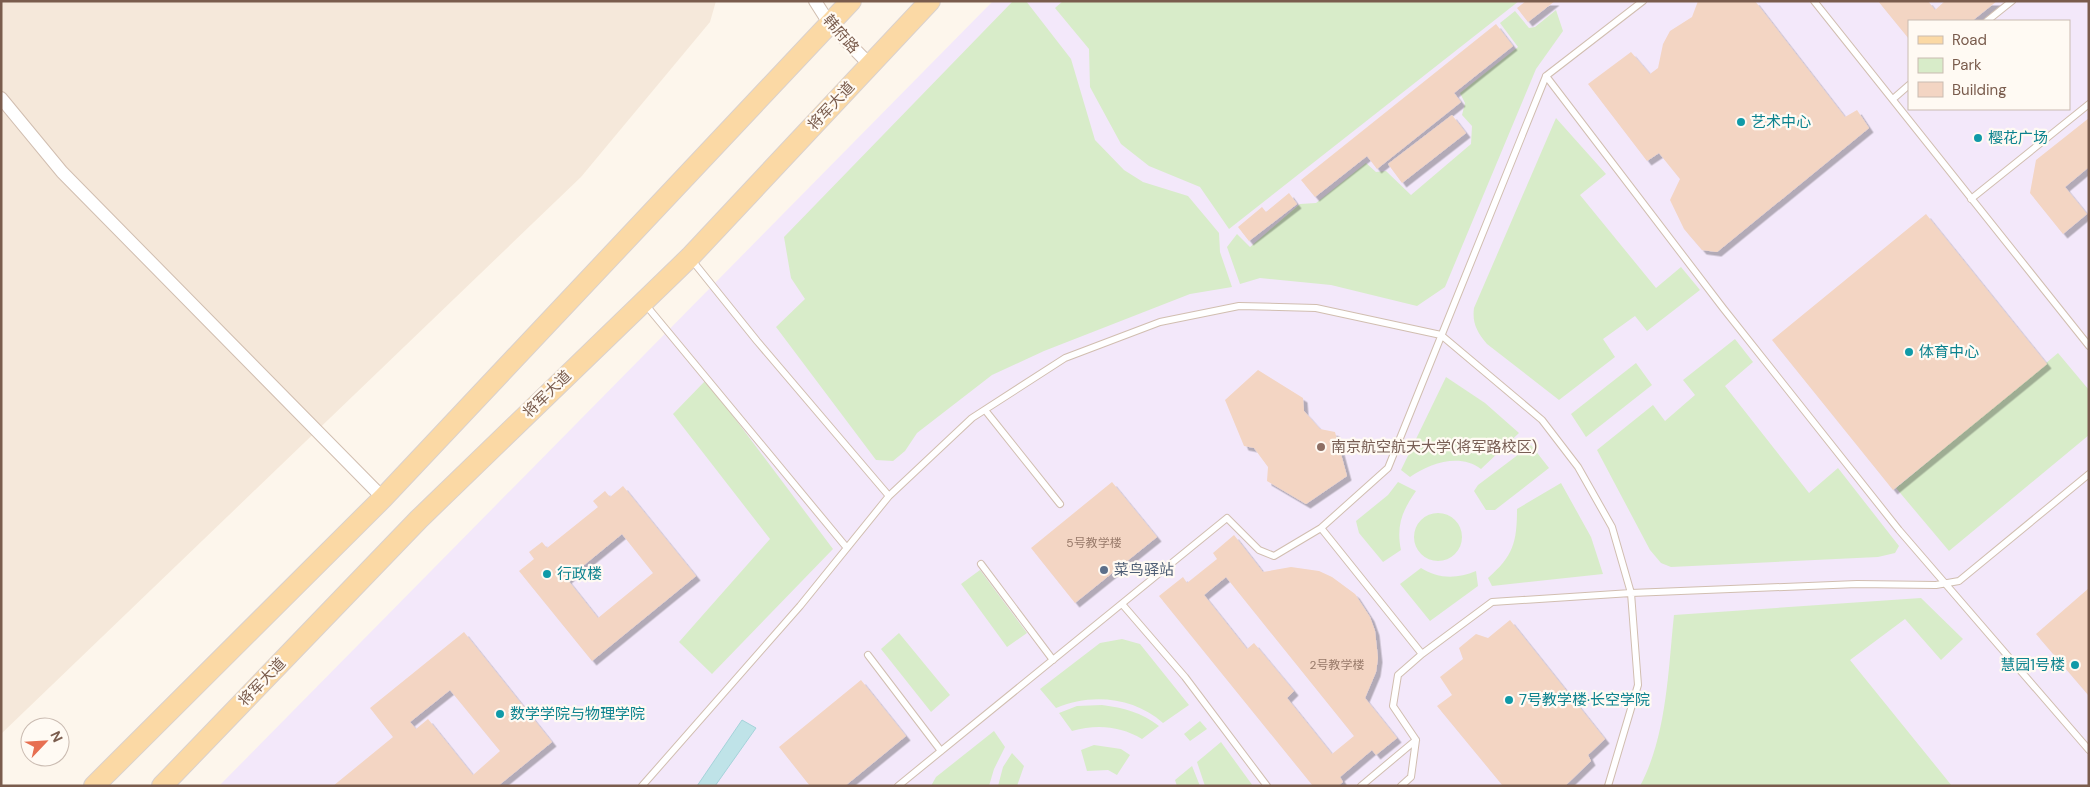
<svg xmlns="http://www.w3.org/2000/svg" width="2090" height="787" viewBox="0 0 2090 787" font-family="'DM Sans','Noto Sans SC',sans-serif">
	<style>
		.residential { fill: #f5e8da }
		.education { fill: #f3e8fa; fill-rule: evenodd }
		.green { fill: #d8ecc9 }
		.water { fill: #bfe3e8; stroke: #a5d3da }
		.building { fill: #f3d5c3; fill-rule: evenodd; filter: url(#shadow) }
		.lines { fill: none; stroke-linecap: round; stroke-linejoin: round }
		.lane-casing { stroke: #d1beb0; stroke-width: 8 }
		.street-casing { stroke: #d1beb0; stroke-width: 14 }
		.primary-casing { stroke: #dad1cd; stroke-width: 22 }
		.lane { stroke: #fff; stroke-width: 6 }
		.street { stroke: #fff; stroke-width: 12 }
		.primary { stroke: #fbd9a5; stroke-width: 20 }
		.culture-dot { fill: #0f9aa8; stroke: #fffaf3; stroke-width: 2 }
		.education-dot { fill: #8d6e63; stroke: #fffaf3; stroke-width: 2 }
		.service-dot { fill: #5c6f8a; stroke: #fffaf3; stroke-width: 2 }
		.labels { text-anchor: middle; stroke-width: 4.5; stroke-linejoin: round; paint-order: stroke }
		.number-label { font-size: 12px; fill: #987a6a }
		.street-label { font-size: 15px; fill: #7a5c4d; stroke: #fffaf3 }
		.culture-label { font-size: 15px; fill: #0d838f; stroke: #fffaf3; text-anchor: start }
		.education-label { font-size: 15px; fill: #785e54; stroke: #fffaf3; text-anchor: start }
		.service-label { font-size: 15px; fill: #4e5e75; stroke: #fffaf3; text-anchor: start }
	</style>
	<defs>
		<filter id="shadow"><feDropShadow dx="4.5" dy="4.5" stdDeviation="0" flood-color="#0004"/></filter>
	</defs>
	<rect width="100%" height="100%" fill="#fdf6ec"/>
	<!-- residential -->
	<path class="residential" d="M1,1H716L710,22L581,177L1,734Z"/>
	<!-- education -->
	<path class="education" d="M993,1H2089V786H219ZM1909,21H2069V109H1909Z"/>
	<!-- green -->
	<path class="green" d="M1013,1H1026L1071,59L1095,140L1124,170L1143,182L1188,196L1219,233L1220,252L1232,287L1190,294L1044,351L992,375L917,433L905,451L893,461L876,460L776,327L805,299L791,278L784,237Z
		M1063,1H1519L1229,229L1200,187L1149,166L1121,144L1090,87L1089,49L1055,8Z
		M1556,10L1563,31L1536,69L1445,287L1417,306L1331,285L1260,278L1240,284L1227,247L1237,234L1250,247L1300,204L1316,203L1366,163L1376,172L1386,171L1411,195L1471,144L1472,126L1462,115L1465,103L1460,93L1518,47L1500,23L1515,11L1529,28L1535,27Z
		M1556,118L1606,174L1580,195L1656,288L1681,267L1700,290L1647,331L1635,316L1603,339L1615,357L1559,400L1487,344C1477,332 1472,323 1474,308Z
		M1735,339L1753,362L1725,386L1809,493L1838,468L1899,546L1895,553L1878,557L1671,567L1661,563L1650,550L1597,450L1653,405L1665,421L1695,395L1683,380Z
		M2058,353L2089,390V435L1949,551L1896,488Z
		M1636,363L1652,385L1586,437L1571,414Z
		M1446,377L1485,403L1519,433L1481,469C1460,453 1430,463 1410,477L1401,470Z
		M706,380L833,549L712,674L679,642L770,539L673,414Z
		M1531,445L1549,468L1495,510H1486L1474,491L1478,485Z
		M1398,482L1416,491C1402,511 1396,526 1401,550L1383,562L1359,533L1356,521L1388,495Z
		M1561,483L1591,537L1603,574L1492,586L1488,578C1513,556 1517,543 1517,509Z
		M1414 537a24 24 0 1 1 48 0a24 24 0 1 1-48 0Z
		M1421,568C1438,579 1457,579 1476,571L1478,586L1430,621L1400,584Z
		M980,570L1027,633L1007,647L961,584Z
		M1921,598L1963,639L1941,660L1905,619L1850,660L1952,786H1640C1667,735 1668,671 1674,615Z
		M899,633L950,695L931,712L881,649Z
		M1122,639L1140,644L1189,705L1163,723C1134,697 1091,693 1056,708L1040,689L1100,643Z
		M1102,705C1124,708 1141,712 1159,726L1142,739C1120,726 1097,724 1072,731L1059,713L1077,706Z
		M1200,721L1207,729L1190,741L1184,734Z
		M994,731L1005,747L994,769L989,786H931L936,777Z
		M1221,742L1253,786H1205L1197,762Z
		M1094,745L1121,749L1130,755L1117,775L1108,770L1087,771L1081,750Z
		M1012,753L1024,766L1017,786H998L1003,767Z
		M1192,766L1200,786H1177L1175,780Z"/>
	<!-- water -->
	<path class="water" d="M742,720L756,728L715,786H697Z"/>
	<!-- building -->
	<path class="building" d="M1526,1H1555L1528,22L1517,8Z
		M1698,1H1755L1845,117L1857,110L1869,128L1717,252L1702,250L1684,229L1670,200L1680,179L1659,153L1647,161L1588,84L1631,52L1650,74L1658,68L1663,44L1670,31L1692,17Z
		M1878,1H1928L1935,10L1945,1H1997L1972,21H1909V39Z
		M1496,24L1513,46L1454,93L1461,102L1377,169L1367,156L1315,197L1301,180Z
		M1452,115L1466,133L1402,183L1388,164Z
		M2089,118V167L2065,187L2087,214L2063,234L2030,193L2036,160Z
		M1289,193L1297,204L1249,241L1238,227L1262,207L1266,212Z
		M1926,214L2047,364L1893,490L1772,340Z
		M1258,370L1303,398L1304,411L1320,429L1335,432L1347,476L1306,504L1267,481L1268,467L1254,448L1244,446L1225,400Z
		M1112,482L1157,537L1075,603L1031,548Z
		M623,486L696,576L592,661L519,571L534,559L529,552L542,542L547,548L598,507L593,501L605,491L610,497ZM622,534L653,573L598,618L567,579Z
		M1234,535L1263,572L1291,567L1319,571L1332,577L1355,594L1370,617L1375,631L1378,658L1376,672L1365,698L1397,738L1376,755L1372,750L1340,777L1343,782L1338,786H1313L1159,596L1183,577L1187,583L1217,559L1213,553ZM1226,577L1354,736L1332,754L1287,698L1294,691L1254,643L1247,649L1204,595Z
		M2089,588V696L2036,634Z
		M1510,620L1605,739L1588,755L1591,761L1565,786H1503L1437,706L1452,695L1440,677L1463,659L1459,648L1476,634L1488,638Z
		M464,632L552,742L498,786H333L393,737L370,708ZM450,690L500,751L473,775L428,719L416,729L410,722Z
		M861,680L906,736L845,786H810L779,747Z"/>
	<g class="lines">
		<defs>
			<path id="lane" d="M1643,1L1546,76L1388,468L1321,528L1422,654L1492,602L1631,593L1857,584L1936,585L1959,581L2089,474
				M1814,1L2089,346
				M1987,21L2012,1
				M1546,76L1723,308L1899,530L2089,750
				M1893,99L1909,85
				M1971,199L2089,104
				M691,259L757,341L889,496
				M645,304L847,548
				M985,410L1060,504
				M981,564L1053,660
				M1122,604L1185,677L1267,786
				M868,655L941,751
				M642,786L800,606L889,496L972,418L1065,358L1160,322L1239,306L1316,308L1441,335L1542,420L1578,467L1612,527L1631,593L1638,685L1608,786
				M898,786L1227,518L1259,550L1274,556L1321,528
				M1361,786L1416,740L1393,706L1398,675L1422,654
				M1401,786L1411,777L1416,740"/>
			<path id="street" d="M815,1L829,23L870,65
				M1,98L62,172L383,498"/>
			<path id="primary" d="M94,786L383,498L851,1
				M162,786L419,519L690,257L930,1"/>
		</defs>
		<!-- lane casing -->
		<use href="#lane" class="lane-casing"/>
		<!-- street casing -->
		<use href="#street" class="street-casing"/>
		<!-- primary casing -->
		<use href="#primary" class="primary-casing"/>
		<!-- lane -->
		<use href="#lane" class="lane"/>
		<!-- street -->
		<use href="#street" class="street"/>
		<!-- primary -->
		<use href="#primary" class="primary"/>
	</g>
	<!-- markers -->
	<g class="culture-dot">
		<circle cx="1741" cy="122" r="5"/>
		<circle cx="1978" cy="138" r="5"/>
		<circle cx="1909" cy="352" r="5"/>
		<circle cx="547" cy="574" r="5"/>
		<circle cx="2075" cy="665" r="5"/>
		<circle cx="1509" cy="700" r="5"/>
		<circle cx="500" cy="714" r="5"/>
	</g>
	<circle class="education-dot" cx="1321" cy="447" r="5"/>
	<circle class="service-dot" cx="1104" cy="570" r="5"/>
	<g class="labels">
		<!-- number labels -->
		<g class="number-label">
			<text x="1094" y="547">5号教学楼</text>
			<text x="1337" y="669">2号教学楼</text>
		</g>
		<!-- street labels -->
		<g class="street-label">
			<text transform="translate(841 34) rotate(49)" y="5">韩府路</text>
			<text transform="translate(831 106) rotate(-47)" y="5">将军大道</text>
			<text transform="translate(547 394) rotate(-44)" y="5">将军大道</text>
			<text transform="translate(262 682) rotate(-46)" y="5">将军大道</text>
		</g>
		<!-- culture labels -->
		<g class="culture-label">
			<text x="1751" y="127">艺术中心</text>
			<text x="1988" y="143">樱花广场</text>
			<text x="1919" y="357">体育中心</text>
			<text x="557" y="579">行政楼</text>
			<text x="2065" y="670" text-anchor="end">慧园1号楼</text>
			<text x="1519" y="705">7号教学楼·长空学院</text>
			<text x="510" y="719">数学学院与物理学院</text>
		</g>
		<!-- education labels -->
		<g class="education-label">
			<text x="1331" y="452">南京航空航天大学(将军路校区)</text>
		</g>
		<!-- service labels -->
		<g class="service-label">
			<text x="1114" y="575">菜鸟驿站</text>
		</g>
	</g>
	<!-- border -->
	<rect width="2090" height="787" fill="none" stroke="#7a5c4d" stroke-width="5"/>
	<!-- legend -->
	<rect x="1908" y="20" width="162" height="90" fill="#fffaf3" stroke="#cabbb1"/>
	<rect x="1918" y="36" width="25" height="8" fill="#fbd9a5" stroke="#cabbb1"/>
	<text x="1952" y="45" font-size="15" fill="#7a5c4d">Road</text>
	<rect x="1918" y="58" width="25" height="15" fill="#d8ecc9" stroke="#cabbb1"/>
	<text x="1952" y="70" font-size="15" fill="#7a5c4d">Park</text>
	<rect x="1918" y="82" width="25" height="15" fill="#f3d5c3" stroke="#cabbb1"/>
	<text x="1952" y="95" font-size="15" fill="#7a5c4d">Building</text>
	<!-- north arrow -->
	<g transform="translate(45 742) rotate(65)"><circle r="24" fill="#fffaf3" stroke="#cabbb1"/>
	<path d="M0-4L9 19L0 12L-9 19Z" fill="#e76f51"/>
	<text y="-8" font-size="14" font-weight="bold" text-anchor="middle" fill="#7a5c4d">N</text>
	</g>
</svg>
